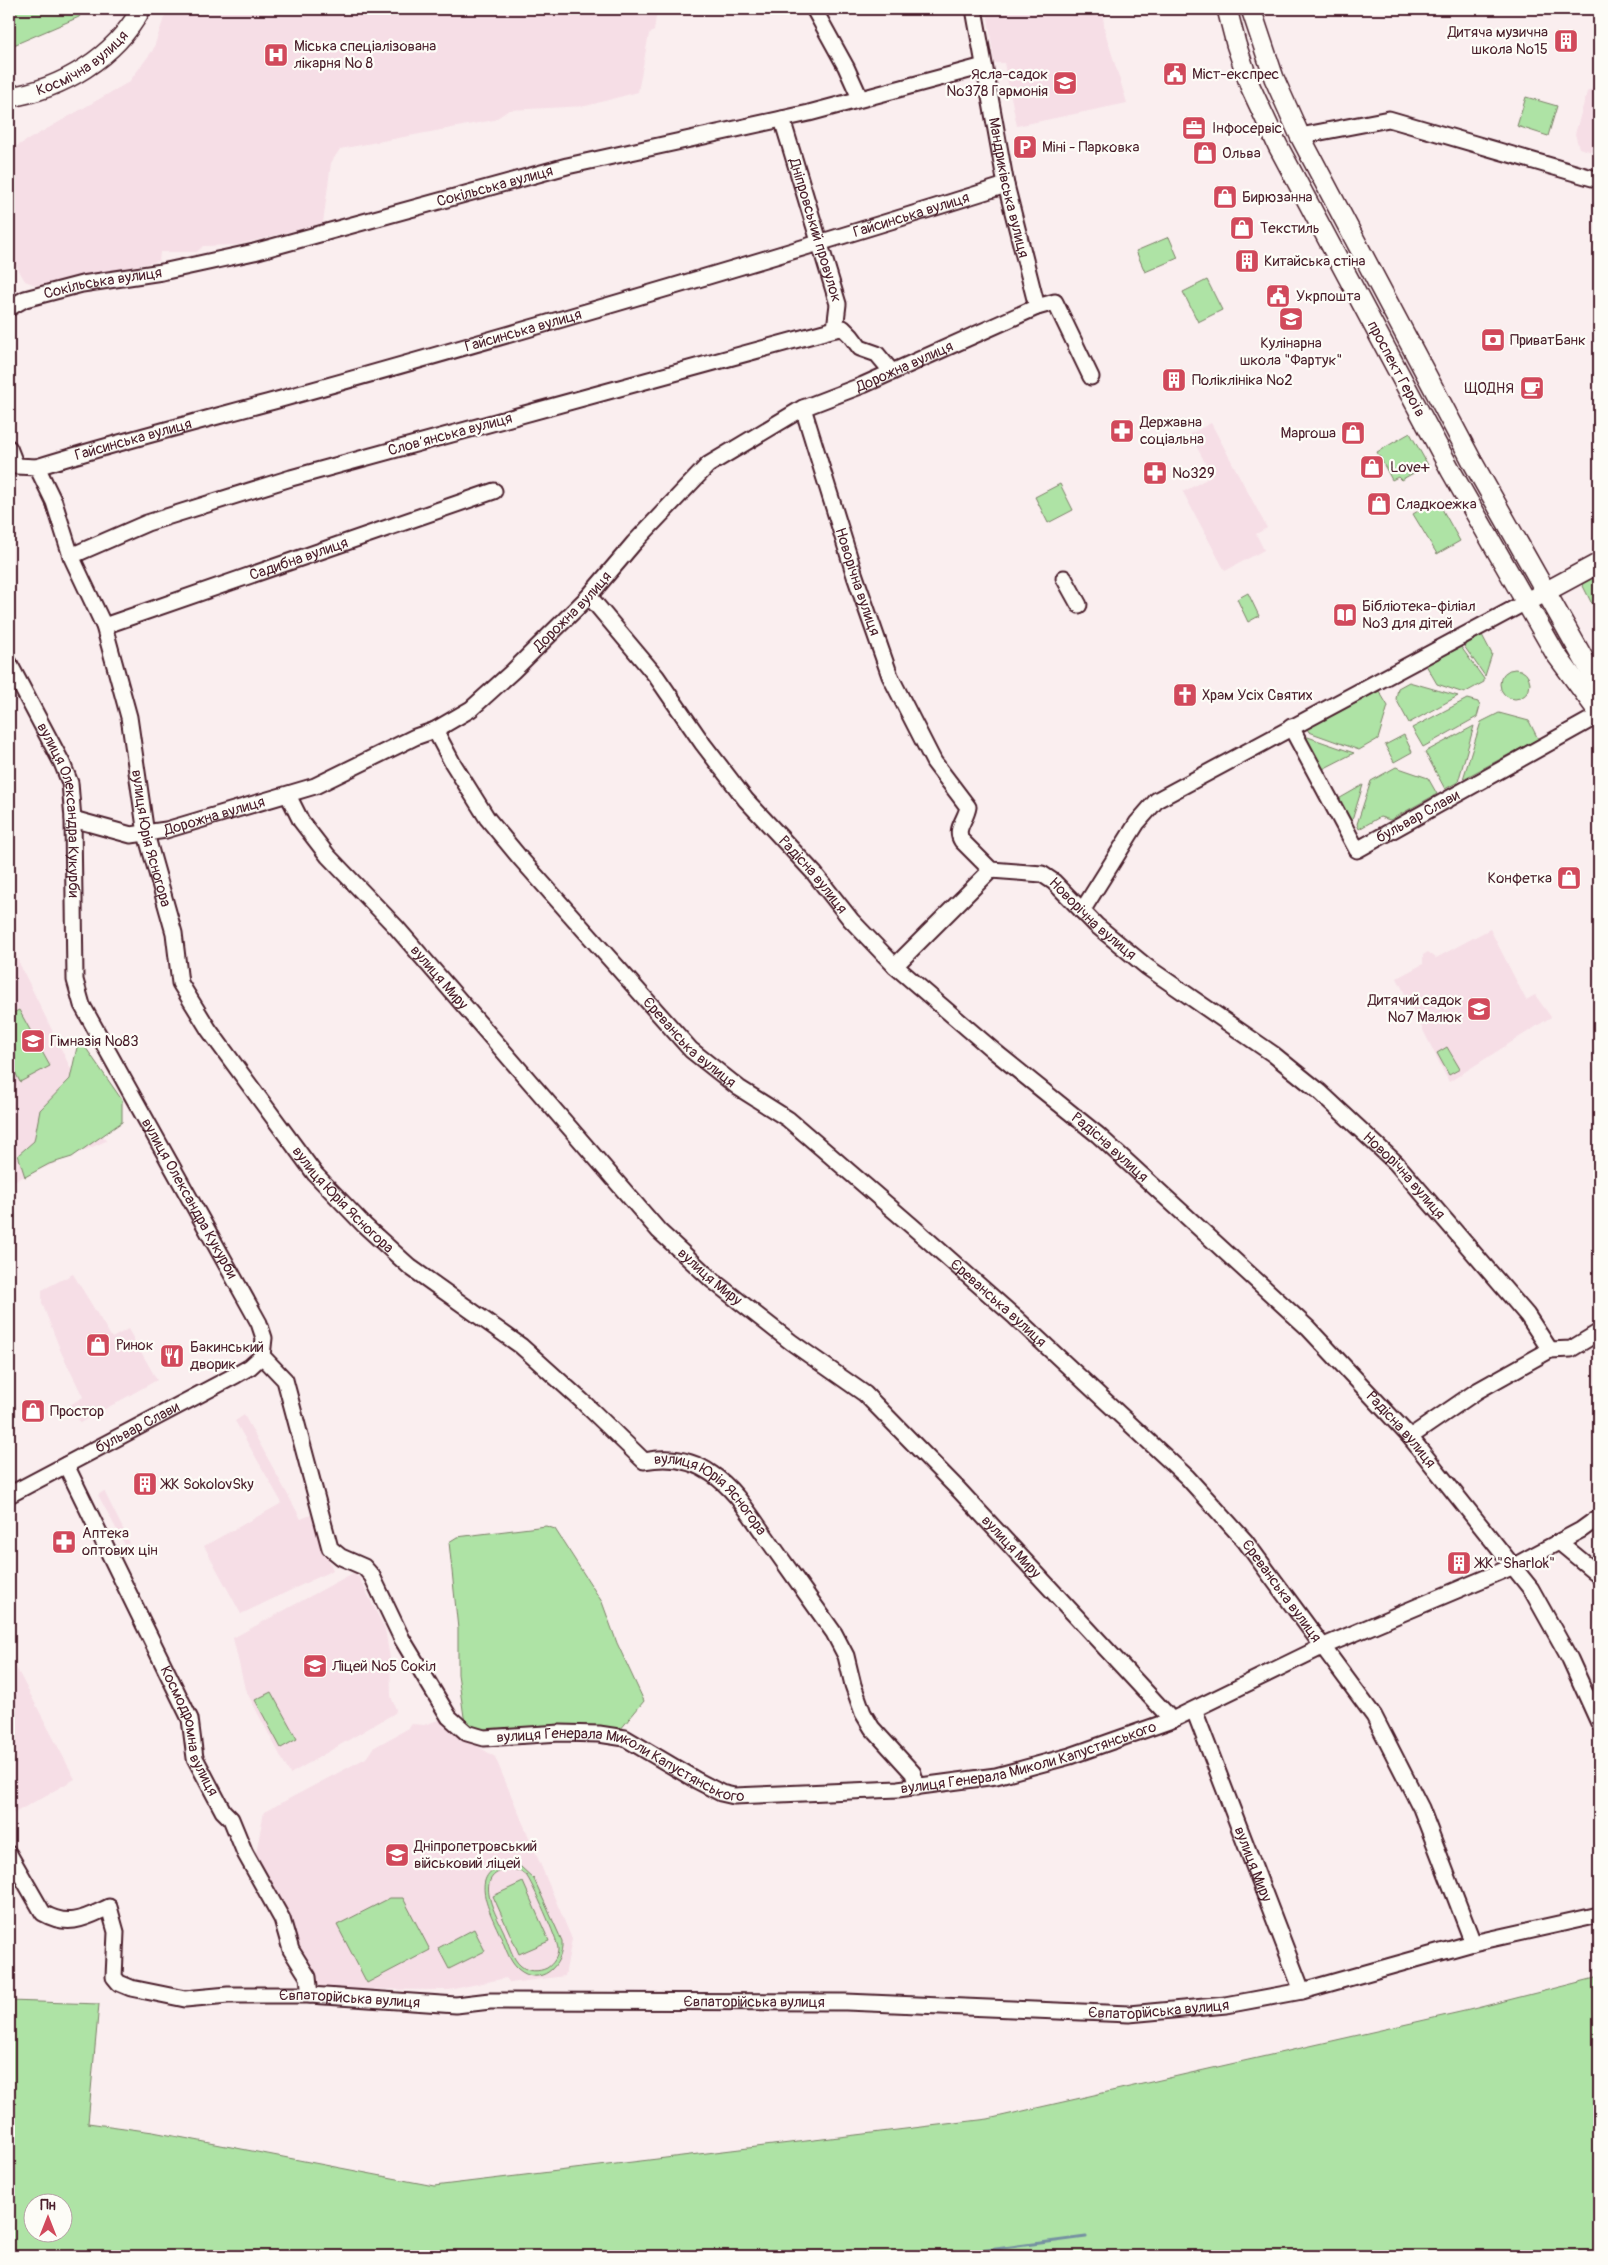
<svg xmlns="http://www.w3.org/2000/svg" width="1608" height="2265" viewBox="0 0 1608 2265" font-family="Pangolin,sans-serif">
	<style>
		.built { fill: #f6dee6 }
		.green { fill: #aee3a5; stroke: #7c8168; fill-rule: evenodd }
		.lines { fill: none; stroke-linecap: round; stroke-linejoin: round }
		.stream { stroke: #7490a1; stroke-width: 3 }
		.minor-casing { stroke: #4a1f2b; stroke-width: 19 }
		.major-casing { stroke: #4a1f2b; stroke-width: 22 }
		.minor { stroke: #fdfcf7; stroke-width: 15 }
		.major { stroke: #fdfcf7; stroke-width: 19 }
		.labels { text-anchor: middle; stroke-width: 4.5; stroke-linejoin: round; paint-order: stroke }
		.poi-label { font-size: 15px; fill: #4a1f2b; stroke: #fdfcf7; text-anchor: start }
		.street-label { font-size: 15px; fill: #4a1f2b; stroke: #fdfcf7 }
	</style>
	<rect width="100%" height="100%" fill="#faeeef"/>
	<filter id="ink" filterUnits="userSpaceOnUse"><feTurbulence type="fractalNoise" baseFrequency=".02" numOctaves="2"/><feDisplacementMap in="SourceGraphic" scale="10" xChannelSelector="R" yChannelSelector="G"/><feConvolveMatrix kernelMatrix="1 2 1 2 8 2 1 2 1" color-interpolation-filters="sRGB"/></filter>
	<g filter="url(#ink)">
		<!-- built -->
		<path class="built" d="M167,9H657L654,31L649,34L638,92L586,106L509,110L494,120L340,149L331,163L323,223L238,245L203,246L197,252H160L159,261L38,286L25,281L11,257L9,239L10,150L129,82L153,50Z
			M987,9H1102L1105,32L1127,103L1017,126L1004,63H994Z
			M1599,84V154L1579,148L1575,134L1587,92Z
			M1211,423L1267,528L1256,534L1264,550L1225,571L1183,492L1212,476L1190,434Z
			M1490,929L1526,1000L1535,995L1551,1017L1449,1082L1397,978L1423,964V955L1428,952L1436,958Z
			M9,942L106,1141L9,1183Z
			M73,1274L112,1338L128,1329L157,1380L80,1423L70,1405L83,1397L61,1352L42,1303V1290Z
			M244,1415L301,1519L311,1515L333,1570L241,1614L204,1546L282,1503L235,1421Z
			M104,1491L130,1543L125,1545L98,1495Z
			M353,1573L359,1577L385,1629L390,1658L391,1696L396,1710L395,1713L290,1774L245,1689L233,1638Z
			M9,1654L75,1779L9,1816Z
			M441,1719L446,1726L495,1757L572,1939L565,1976L510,1983L506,1978L449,1990L321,1989L255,1858L264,1812L366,1758L373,1748L409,1728L412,1724L424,1725Z"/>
		<!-- green -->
		<path class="green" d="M9,9H84L79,17L9,47Z
			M1526,97L1557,106L1548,136L1517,126Z
			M1169,237L1178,258L1145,272L1136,251Z
			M1207,280L1222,310L1198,322L1183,292Z
			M1410,433L1428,465L1401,480L1398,477L1392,480L1377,452Z
			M1060,484L1073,510L1048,523L1035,497Z
			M1437,500L1460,541L1437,554L1413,514Z
			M1599,573V609L1591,602L1582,584Z
			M1248,593L1259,616L1248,622L1237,599Z
			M1482,635L1492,654L1485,676L1464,646Z
			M1461,647L1484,679V682L1464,693L1437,684L1426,665Z
			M1500 684a15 15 0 1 1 30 0a15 15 0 1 1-30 0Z
			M1409,682L1458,696L1409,723L1396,699L1398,688Z
			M1379,691L1388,706L1378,739L1359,750L1309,732L1307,729Z
			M1467,699L1478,702L1480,706L1477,717L1423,747L1412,728Z
			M1499,713L1529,721L1538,739L1463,779L1481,722Z
			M1474,726L1458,782L1445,789L1425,752Z
			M1302,735L1354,753L1319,771Z
			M1404,735L1412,752L1394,762L1385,745Z
			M1396,767L1428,778L1437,794L1390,820L1380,817L1359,829L1357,824L1371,781Z
			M1363,785L1350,827L1335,801Z
			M19,1010L50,1066L20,1082L9,1060V1015Z
			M79,1038L122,1100V1122L72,1157L49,1164L25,1177L18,1155L34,1141L40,1110L70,1079Z
			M1447,1047L1460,1069L1449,1075L1437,1053Z
			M546,1526L555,1529L602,1602L617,1643L644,1701L620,1730L574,1727H525L484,1732L468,1724L464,1717L458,1674V1629L449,1542L457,1537Z
			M271,1692L297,1739L281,1748L255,1700Z
			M512,1864L521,1867L534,1879L562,1941C564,1966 540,1988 518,1969C509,1961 505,1946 500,1935C489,1910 465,1869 512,1864ZM512,1869C517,1870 522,1872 526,1875C532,1882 558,1941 558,1949C558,1957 553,1964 547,1968C539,1972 528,1972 521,1966C512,1959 508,1942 504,1932C494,1911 471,1872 512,1869Z
			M523,1882L549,1941L519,1954L493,1896Z
			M390,1898H403L430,1950L367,1983L337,1925Z
			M474,1929L485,1951L449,1969L438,1948Z
			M1599,1977V2256H9V2001L99,2004L88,2123L153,2132L434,2186L988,2119L1469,2010ZM32,2202H62V2232H32Z"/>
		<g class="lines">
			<!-- stream -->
			<path class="stream" d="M943,2256L1086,2237"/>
			<defs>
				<g id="minor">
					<path d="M814,9L846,67L860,98"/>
					<path id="s1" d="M974,9L1006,185L1037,307"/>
					<path id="s2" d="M782,119L838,304L835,329"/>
					<path d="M1300,136L1389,119L1599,180"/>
					<path id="s3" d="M9,308L25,299L82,284L162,272L254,252L567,166L809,113L984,66"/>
					<path id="s4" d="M803,408L855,576L890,676L934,762L968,807C966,820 954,829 962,841L991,870L1042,874L1054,882L1096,925L1147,967L1273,1054L1320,1092L1396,1163L1527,1315L1550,1350"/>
					<path id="s5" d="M9,448L16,466L37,467L54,502L71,556L104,626L129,717L146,834L174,933L180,983L209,1030L315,1174L364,1225L410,1267L521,1346L582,1401L644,1461C669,1456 691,1459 712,1474C735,1489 750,1515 766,1537C789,1569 811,1601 834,1633L846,1656L853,1685L863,1713L872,1728L913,1773L917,1787"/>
					<path id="s6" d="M37,467C118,442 200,421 281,399C524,331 766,261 1006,185"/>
					<path d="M71,556L147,523L291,478L835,329L843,328L851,336L860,348L877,354L892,372"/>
					<path d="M1064,578L1079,605"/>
					<path id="s7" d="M589,596L656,676L703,744L746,800L814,873L851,920L895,966L994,1051L1098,1135L1308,1328L1410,1437L1531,1589L1570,1659L1599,1723"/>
					<path id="s8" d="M104,626L494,491"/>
					<path id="s9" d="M9,663L62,763L70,783L73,819L75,980L82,1005L259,1323L264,1338L262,1356L285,1380L330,1548L341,1557L364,1567L372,1576L402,1639L449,1717L467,1733L484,1738L560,1733L599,1734L625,1738L696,1780L721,1793L734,1796L898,1789L996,1776L1070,1756L1172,1720L1324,1646L1514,1566L1581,1530L1599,1517"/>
					<path id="s10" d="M1291,727L1357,850L1599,715"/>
					<path id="s11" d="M435,730L452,762L487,818L520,858L691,1050L739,1088L788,1119L913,1227L1015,1317L1187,1477L1245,1541L1374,1716L1421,1808L1473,1943"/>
					<path id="s12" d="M288,795L301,821L328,856L396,927L659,1231L712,1280L791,1342L865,1394L959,1490L1172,1720"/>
					<path id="s13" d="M73,819L131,835L166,830L315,786L415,737L435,730L471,709L513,671L589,596L634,543L708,465L803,408L863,385L1037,307L1055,302L1091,377"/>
					<path d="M1082,911L1137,823L1157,800L1526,602"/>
					<path d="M895,966L991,870"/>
					<path d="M1410,1437L1477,1391L1550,1350L1571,1349L1599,1332"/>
					<path id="s14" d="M66,1465L190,1719L195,1758L223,1811L231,1819L245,1853L282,1919L291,1950L308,1977L310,1995"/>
					<path id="s15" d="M9,1495L236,1375L250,1367L262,1356"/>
					<path d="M1559,1542L1599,1575"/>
					<path id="s16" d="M1194,1710L1302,1991"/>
					<path id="s17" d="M9,1854L43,1913C69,1928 85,1918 109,1907L116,1932L114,1977L119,1983L131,1988L185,1999L228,1995H310L456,2005L490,2001L846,2002L1129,2014L1226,2005L1302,1991L1473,1943L1599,1915"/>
				</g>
				<g id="major">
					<path id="s18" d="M1227,9L1236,44L1250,86L1278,146L1451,471L1555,653L1599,713"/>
					<path d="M1251,9L1274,78L1300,136L1472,461L1599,686"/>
					<path id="s19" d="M9,97C62,89 115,57 141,9"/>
					<path d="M1534,598L1599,563"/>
				</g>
			</defs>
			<!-- minor casing -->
			<use href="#minor" class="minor-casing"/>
			<!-- major casing -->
			<use href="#major" class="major-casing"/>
			<!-- minor -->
			<use href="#minor" class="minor"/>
			<!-- major -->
			<use href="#major" class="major"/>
		</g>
	</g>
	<!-- icons -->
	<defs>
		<symbol id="building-square" viewBox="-11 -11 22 22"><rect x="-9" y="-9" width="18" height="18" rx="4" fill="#d1495b" stroke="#fdfcf7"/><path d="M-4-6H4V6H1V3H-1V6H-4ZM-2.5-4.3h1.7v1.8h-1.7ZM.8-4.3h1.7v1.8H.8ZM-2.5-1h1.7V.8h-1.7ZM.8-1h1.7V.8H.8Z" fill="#fff"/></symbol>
		<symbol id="hospital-square" viewBox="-11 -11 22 22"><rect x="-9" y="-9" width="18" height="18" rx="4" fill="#d1495b" stroke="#fdfcf7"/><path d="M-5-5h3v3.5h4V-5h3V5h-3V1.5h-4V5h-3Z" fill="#fff"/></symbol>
		<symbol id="civic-square" viewBox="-11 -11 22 22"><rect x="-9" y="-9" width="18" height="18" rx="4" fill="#d1495b" stroke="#fdfcf7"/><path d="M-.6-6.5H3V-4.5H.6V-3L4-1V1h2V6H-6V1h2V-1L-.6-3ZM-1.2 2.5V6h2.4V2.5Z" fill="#fff"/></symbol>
		<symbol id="school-square" viewBox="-11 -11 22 22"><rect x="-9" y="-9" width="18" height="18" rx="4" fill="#d1495b" stroke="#fdfcf7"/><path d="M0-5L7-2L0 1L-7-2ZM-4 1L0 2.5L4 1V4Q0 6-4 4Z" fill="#fff"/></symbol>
		<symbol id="office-square" viewBox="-11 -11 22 22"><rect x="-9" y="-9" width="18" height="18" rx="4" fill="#d1495b" stroke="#fdfcf7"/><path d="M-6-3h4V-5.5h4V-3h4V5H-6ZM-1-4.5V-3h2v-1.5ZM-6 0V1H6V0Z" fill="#fff"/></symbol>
		<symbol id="parking-square" viewBox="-11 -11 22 22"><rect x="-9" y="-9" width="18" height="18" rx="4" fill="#d1495b" stroke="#fdfcf7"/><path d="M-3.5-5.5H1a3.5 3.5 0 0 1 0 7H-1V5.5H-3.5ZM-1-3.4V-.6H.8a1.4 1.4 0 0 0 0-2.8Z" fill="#fff"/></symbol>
		<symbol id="shop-square" viewBox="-11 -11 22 22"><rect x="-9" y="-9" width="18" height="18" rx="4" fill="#d1495b" stroke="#fdfcf7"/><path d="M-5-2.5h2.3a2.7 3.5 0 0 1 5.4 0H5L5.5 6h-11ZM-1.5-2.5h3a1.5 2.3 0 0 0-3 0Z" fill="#fff"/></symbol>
		<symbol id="bank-square" viewBox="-11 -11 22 22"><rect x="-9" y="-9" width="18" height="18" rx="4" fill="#d1495b" stroke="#fdfcf7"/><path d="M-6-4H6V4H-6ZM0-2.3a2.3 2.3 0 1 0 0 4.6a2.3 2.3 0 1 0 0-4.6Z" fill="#fff"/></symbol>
		<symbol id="cafe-square" viewBox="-11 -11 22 22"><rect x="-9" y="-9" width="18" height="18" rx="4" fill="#d1495b" stroke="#fdfcf7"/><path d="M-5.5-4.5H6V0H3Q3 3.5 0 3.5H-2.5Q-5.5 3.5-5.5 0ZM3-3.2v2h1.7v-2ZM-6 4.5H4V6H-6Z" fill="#fff"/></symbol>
		<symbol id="pharmacy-square" viewBox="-11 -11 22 22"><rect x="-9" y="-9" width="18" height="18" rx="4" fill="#d1495b" stroke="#fdfcf7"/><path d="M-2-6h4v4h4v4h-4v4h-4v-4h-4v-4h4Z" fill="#fff"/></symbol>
		<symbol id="library-square" viewBox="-11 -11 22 22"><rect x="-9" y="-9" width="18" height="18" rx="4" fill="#d1495b" stroke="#fdfcf7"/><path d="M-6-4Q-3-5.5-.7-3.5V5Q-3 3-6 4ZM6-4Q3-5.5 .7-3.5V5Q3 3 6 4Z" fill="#fff"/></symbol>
		<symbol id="church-square" viewBox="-11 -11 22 22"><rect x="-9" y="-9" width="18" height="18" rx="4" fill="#d1495b" stroke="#fdfcf7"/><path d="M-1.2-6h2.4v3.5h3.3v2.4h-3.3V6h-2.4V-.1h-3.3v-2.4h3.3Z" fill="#fff"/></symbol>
		<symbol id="restaurant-square" viewBox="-11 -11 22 22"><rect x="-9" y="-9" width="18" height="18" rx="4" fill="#d1495b" stroke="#fdfcf7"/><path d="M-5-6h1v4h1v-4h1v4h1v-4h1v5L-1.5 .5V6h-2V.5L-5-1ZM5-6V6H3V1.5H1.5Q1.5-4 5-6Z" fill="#fff"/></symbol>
	</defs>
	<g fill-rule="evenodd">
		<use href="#building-square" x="1552" y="27" width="28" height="28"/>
		<use href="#hospital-square" x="262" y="41" width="28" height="28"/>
		<use href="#civic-square" x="1161" y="60" width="28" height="28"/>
		<use href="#school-square" x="1051" y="69" width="28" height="28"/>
		<use href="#office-square" x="1180" y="114" width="28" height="28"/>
		<use href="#parking-square" x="1011" y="133" width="28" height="28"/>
		<use href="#shop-square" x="1191" y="139" width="28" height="28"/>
		<use href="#shop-square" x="1211" y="183" width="28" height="28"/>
		<use href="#shop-square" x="1228" y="214" width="28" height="28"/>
		<use href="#building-square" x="1233" y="247" width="28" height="28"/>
		<use href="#civic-square" x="1264" y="282" width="28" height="28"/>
		<use href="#school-square" x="1277" y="305" width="28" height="28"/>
		<use href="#bank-square" x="1479" y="326" width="28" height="28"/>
		<use href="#building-square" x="1160" y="366" width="28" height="28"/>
		<use href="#cafe-square" x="1518" y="374" width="28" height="28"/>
		<use href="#pharmacy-square" x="1108" y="417" width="28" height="28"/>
		<use href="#shop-square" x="1339" y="419" width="28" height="28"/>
		<use href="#shop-square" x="1358" y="453" width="28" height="28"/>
		<use href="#pharmacy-square" x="1141" y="459" width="28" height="28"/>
		<use href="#shop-square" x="1365" y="490" width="28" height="28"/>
		<use href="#library-square" x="1331" y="601" width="28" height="28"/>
		<use href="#church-square" x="1171" y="681" width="28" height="28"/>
		<use href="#shop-square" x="1555" y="864" width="28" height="28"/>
		<use href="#school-square" x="1465" y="995" width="28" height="28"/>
		<use href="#school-square" x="19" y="1027" width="28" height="28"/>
		<use href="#shop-square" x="84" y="1331" width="28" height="28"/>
		<use href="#restaurant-square" x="158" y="1342" width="28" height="28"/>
		<use href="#shop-square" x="19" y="1397" width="28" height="28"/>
		<use href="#building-square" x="131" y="1470" width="28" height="28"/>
		<use href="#pharmacy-square" x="50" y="1528" width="28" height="28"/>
		<use href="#building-square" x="1445" y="1549" width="28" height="28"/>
		<use href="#school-square" x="301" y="1652" width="28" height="28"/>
		<use href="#school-square" x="383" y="1841" width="28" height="28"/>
	</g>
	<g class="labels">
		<!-- poi labels -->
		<g class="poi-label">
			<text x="1548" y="37" text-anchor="end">Дитяча музична<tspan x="1548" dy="17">школа №15</tspan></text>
			<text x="294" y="51">Міська спеціалізована<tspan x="294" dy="17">лікарня № 8</tspan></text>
			<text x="1048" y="79" text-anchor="end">Ясла-садок<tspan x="1048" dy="17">№378 Гармонія</tspan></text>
			<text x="1192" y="79">Міст-експрес</text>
			<text x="1212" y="133">Інфосервіс</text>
			<text x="1042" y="152">Міні - Парковка</text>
			<text x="1222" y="158">Ольва</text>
			<text x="1242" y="202">Бирюзанна</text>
			<text x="1260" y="233">Текстиль</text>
			<text x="1264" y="266">Китайська стіна</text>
			<text x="1296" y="301">Укрпошта</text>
			<text x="1510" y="345">ПриватБанк</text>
			<text x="1291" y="348" text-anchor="middle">Кулінарна<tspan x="1291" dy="17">школа "Фартук"</tspan></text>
			<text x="1192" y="385">Поліклініка №2</text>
			<text x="1514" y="393" text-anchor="end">ЩОДНЯ</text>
			<text x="1140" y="427">Державна<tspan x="1140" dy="17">соціальна</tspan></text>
			<text x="1336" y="438" text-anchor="end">Маргоша</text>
			<text x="1390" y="472">Love+</text>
			<text x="1172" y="478">№329</text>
			<text x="1396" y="509">Сладкоежка</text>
			<text x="1362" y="611">Бібліотека-філіал<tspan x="1362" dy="17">№3 для дітей</tspan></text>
			<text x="1202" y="700">Храм Усіх Святих</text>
			<text x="1552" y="883" text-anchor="end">Конфетка</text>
			<text x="1462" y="1005" text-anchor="end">Дитячий садок<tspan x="1462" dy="17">№7 Малюк</tspan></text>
			<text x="50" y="1046">Гімназія №83</text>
			<text x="116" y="1350">Ринок</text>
			<text x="190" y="1352">Бакинський<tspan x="190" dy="17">дворик</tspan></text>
			<text x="50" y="1416">Простор</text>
			<text x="162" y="1489">ЖК SokolovSky</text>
			<text x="82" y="1538">Аптека<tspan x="82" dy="17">оптових цін</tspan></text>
			<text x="1476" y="1568">ЖК "Sharlok"</text>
			<text x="332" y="1671">Ліцей №5 Сокіл</text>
			<text x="414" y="1851">Дніпропетровський<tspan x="414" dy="17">військовий ліцей</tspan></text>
		</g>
		<!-- street labels -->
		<g class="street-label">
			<text dy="5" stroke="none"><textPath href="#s19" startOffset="82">Космічна вулиця</textPath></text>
			<text dy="5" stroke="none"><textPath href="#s3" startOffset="502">Сокільська вулиця</textPath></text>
			<text dy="5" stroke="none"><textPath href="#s1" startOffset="182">Мандриківська вулиця</textPath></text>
			<text dy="5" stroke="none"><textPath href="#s6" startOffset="910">Гайсинська вулиця</textPath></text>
			<text dy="5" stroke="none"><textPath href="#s2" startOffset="116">Дніпровський провулок</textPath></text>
			<text dy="5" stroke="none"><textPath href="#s3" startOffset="98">Сокільська вулиця</textPath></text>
			<text dy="5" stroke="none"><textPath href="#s6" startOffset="505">Гайсинська вулиця</textPath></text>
			<text dy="5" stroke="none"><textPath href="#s13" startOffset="986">Дорожна вулиця</textPath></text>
			<text dy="5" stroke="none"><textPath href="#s18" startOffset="399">проспект Героїв</textPath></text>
			<text transform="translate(450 434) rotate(-15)" y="5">Словʼянська вулиця</text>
			<text dy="5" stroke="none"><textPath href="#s6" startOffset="100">Гайсинська вулиця</textPath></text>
			<text dy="5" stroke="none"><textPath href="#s8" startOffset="206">Садибна вулиця</textPath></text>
			<text dy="5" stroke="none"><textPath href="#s4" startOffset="182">Новорічна вулиця</textPath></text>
			<text dy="5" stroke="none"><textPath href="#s13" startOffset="566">Дорожна вулиця</textPath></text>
			<text dy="5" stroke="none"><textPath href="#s9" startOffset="159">вулиця Олександра Кукурби</textPath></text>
			<text dy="5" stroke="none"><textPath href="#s13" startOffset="146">Дорожна вулиця</textPath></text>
			<text dy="5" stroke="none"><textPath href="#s10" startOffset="209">бульвар Слави</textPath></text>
			<text dy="5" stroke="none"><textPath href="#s5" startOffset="431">вулиця Юрія Ясногора</textPath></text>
			<text dy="5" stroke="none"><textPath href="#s7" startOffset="358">Радісна вулиця</textPath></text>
			<text dy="5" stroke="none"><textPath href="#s4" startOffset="631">Новорічна вулиця</textPath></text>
			<text dy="5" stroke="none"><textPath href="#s12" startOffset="238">вулиця Миру</textPath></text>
			<text dy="5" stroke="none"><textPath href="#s11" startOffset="405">Єреванська вулиця</textPath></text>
			<text dy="5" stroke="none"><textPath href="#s7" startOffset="762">Радісна вулиця</textPath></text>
			<text dy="5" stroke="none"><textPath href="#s4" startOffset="1036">Новорічна вулиця</textPath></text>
			<text dy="5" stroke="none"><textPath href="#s9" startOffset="579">вулиця Олександра Кукурби</textPath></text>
			<text dy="5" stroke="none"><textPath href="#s5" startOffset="851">вулиця Юрія Ясногора</textPath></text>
			<text dy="5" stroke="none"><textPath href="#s12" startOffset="642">вулиця Миру</textPath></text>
			<text dy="5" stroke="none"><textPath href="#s11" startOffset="810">Єреванська вулиця</textPath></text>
			<text dy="5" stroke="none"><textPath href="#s15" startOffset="145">бульвар Слави</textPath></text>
			<text dy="5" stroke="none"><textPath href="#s7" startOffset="1168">Радісна вулиця</textPath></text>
			<text dy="5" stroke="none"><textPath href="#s5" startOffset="1331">вулиця Юрія Ясногора</textPath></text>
			<text dy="5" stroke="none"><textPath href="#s12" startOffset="1048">вулиця Миру</textPath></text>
			<text dy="5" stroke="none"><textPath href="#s11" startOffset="1215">Єреванська вулиця</textPath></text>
			<text dy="5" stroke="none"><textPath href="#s14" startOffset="294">Космодромна вулиця</textPath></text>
			<text dy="5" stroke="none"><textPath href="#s9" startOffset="1781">вулиця Генерала Миколи Капустянського</textPath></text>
			<text dy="5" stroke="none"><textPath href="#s9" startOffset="1361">вулиця Генерала Миколи Капустянського</textPath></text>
			<text dy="5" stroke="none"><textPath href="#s16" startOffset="165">вулиця Миру</textPath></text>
			<text dy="5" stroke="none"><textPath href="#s17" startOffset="450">Євпаторійська вулиця</textPath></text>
			<text dy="5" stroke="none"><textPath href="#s17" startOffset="855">Євпаторійська вулиця</textPath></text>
			<text dy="5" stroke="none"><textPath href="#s17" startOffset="1260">Євпаторійська вулиця</textPath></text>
		</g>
	</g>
	<!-- margin -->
	<rect width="1608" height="2265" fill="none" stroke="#fdfcf7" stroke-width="30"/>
	<rect x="15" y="15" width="1578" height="2235" fill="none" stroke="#4a1f2b" stroke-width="2" filter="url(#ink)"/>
	<!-- north arrow -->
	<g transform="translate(48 2218)"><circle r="24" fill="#fdfcf7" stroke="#b5a4a5"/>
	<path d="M0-4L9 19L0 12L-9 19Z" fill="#d1495b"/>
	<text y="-8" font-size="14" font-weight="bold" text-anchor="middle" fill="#4a1f2b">Пн</text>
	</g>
</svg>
